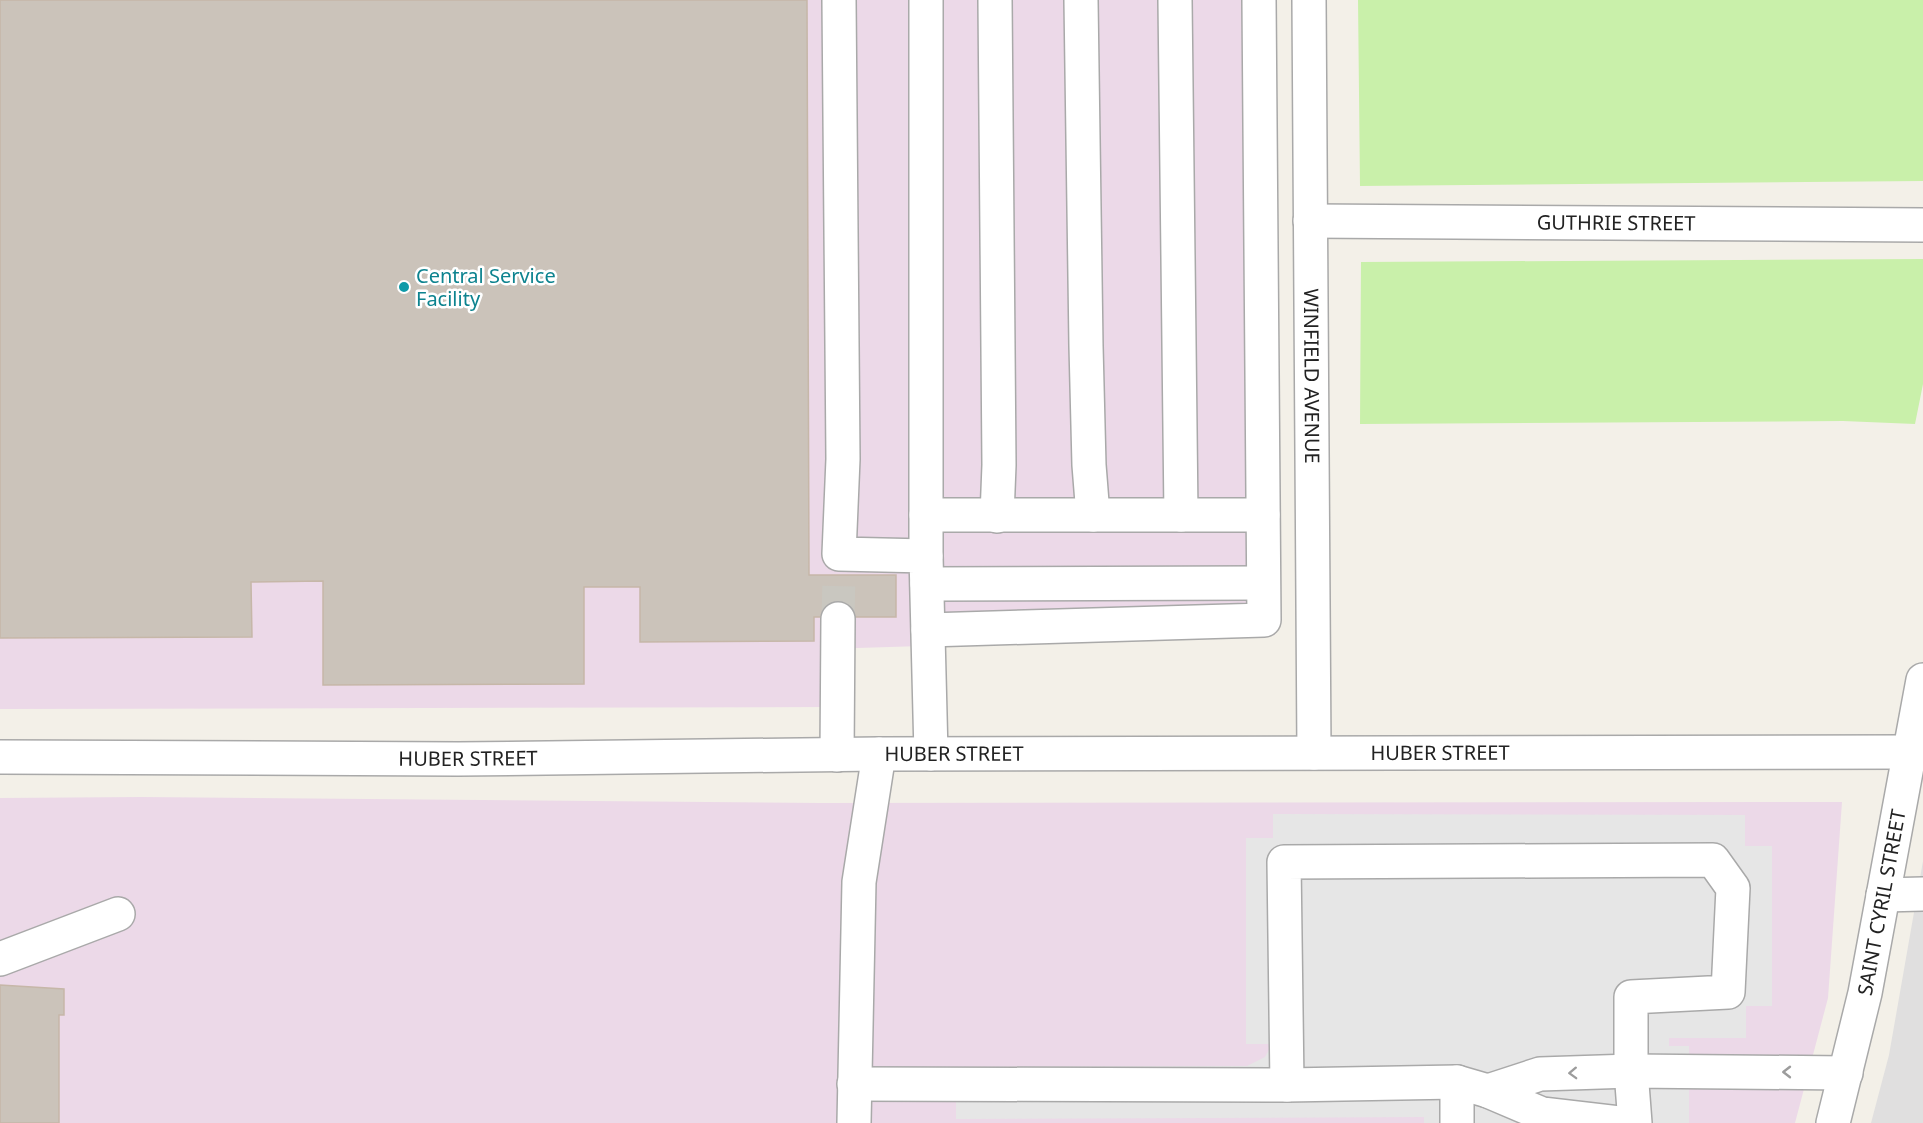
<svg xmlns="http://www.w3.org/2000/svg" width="1923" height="1123" viewBox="0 0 1923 1123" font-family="'Noto Sans',sans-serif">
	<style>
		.residential { fill: #e0dfdf }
		.industrial { fill: #ecd9e8 }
		.grass { fill: #c9f0aa }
		.parking { fill: #e6e6e6 }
		.building { fill: #cbc3ba; stroke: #c6b7a8; stroke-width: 1.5 }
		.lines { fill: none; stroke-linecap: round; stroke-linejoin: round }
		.minor-tunnel { stroke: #c9c7c0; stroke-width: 33; stroke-dasharray: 33 16; stroke-linecap: butt }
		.minor-casing { stroke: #a9a9a9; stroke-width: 36 }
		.minor { stroke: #fff; stroke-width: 33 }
		.oneway { stroke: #9c9c9c }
		.culture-dot { fill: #0f9aa8; stroke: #fff; stroke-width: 2 }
		.labels { text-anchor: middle; stroke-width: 5; stroke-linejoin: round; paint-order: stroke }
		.street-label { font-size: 20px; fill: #222; stroke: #fff }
		.culture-label { font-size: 20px; fill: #0d838f; stroke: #fff; text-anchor: start }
	</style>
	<rect width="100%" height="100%" fill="#f3f0e8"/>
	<!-- residential -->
	<path class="residential" d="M1923,861V1123H1871L1889,1055Z"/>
	<!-- industrial -->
	<path class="industrial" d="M0,0H1277L1275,635L825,649L826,707L0,709Z
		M141,797L820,803L1842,802L1828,998L1795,1123H0V798Z"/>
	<!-- grass -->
	<path class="grass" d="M1358,0H1923V181L1360,186Z
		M1923,259V384L1915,424L1843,421L1360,424L1361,262Z"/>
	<!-- parking -->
	<path class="parking" d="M1273,814L1745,815V846H1772V1006H1746V1038H1669V1046H1689V1123H1424V1117L956,1119V1067L1247,1066L1265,1057L1272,1044H1246V838H1273Z"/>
	<!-- building -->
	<path class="building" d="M0,0H807L809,575H896V617H814V641L640,642V587H584V684L323,685V581L251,582L252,637L0,638Z
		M0,985L64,989V1015H59V1123H0Z"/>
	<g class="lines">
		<!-- minor-tunnel -->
		<path class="minor-tunnel" d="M838,619L839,575"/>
		<defs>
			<g id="minor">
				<path d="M839,0L843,459L839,554L926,556L931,754"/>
				<path d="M926,0V556"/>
				<path d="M995,0L999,465L997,516"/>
				<path d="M1081,0L1086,346L1089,465L1093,515"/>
				<path d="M1175,0L1181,515"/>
				<path id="s1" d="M1309,0L1314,753"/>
				<path id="s2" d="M1310,221L1923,225"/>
				<path d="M926,515H1263"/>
				<path d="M927,584L1263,583"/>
				<path d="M928,630L1264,620L1259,0"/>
				<path d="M837,755L838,619"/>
				<path id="s3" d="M0,757L458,759L879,754L1909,752"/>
				<path d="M1883,895L1923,894"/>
				<path d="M0,959L118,914"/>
				<path d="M1457,1082V1123"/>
				<path d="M854,1084L1287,1085L1457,1082L1488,1091L1542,1114L1619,1123"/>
				<path d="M1287,1085L1284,862L1713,860L1733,888L1728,992L1631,997V1071L1635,1123"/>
				<path d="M1488,1091L1540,1074L1631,1071L1846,1073"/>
				<path d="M854,1123L859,882L879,754"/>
				<path id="s4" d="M1833,1123L1865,993L1923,680"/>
			</g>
		</defs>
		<!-- minor casing -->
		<use href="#minor" class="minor-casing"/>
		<!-- minor -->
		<use href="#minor" class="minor"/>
	</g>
	<!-- one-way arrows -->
	<defs><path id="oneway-chevron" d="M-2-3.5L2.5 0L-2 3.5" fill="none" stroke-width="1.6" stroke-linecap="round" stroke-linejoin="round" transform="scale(1.5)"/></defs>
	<g class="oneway">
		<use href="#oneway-chevron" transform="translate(1787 1072) rotate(-180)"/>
		<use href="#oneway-chevron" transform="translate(1573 1073) rotate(178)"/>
	</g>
	<!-- markers -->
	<circle class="culture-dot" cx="404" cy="287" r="6"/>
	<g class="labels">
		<!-- street labels -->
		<g class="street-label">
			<text dy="7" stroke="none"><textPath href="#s2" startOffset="306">GUTHRIE STREET</textPath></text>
			<text dy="7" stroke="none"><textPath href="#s1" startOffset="376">WINFIELD AVENUE</textPath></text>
			<text dy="7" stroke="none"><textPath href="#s3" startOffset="1440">HUBER STREET</textPath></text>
			<text dy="7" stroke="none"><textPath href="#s3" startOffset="954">HUBER STREET</textPath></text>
			<text dy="7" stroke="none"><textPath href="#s3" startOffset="468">HUBER STREET</textPath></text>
			<text dy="7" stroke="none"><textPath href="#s4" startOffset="226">SAINT CYRIL STREET</textPath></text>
		</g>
		<!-- culture labels -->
		<g class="culture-label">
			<text x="416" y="283">Central Service<tspan x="416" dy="23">Facility</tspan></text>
		</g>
	</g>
</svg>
